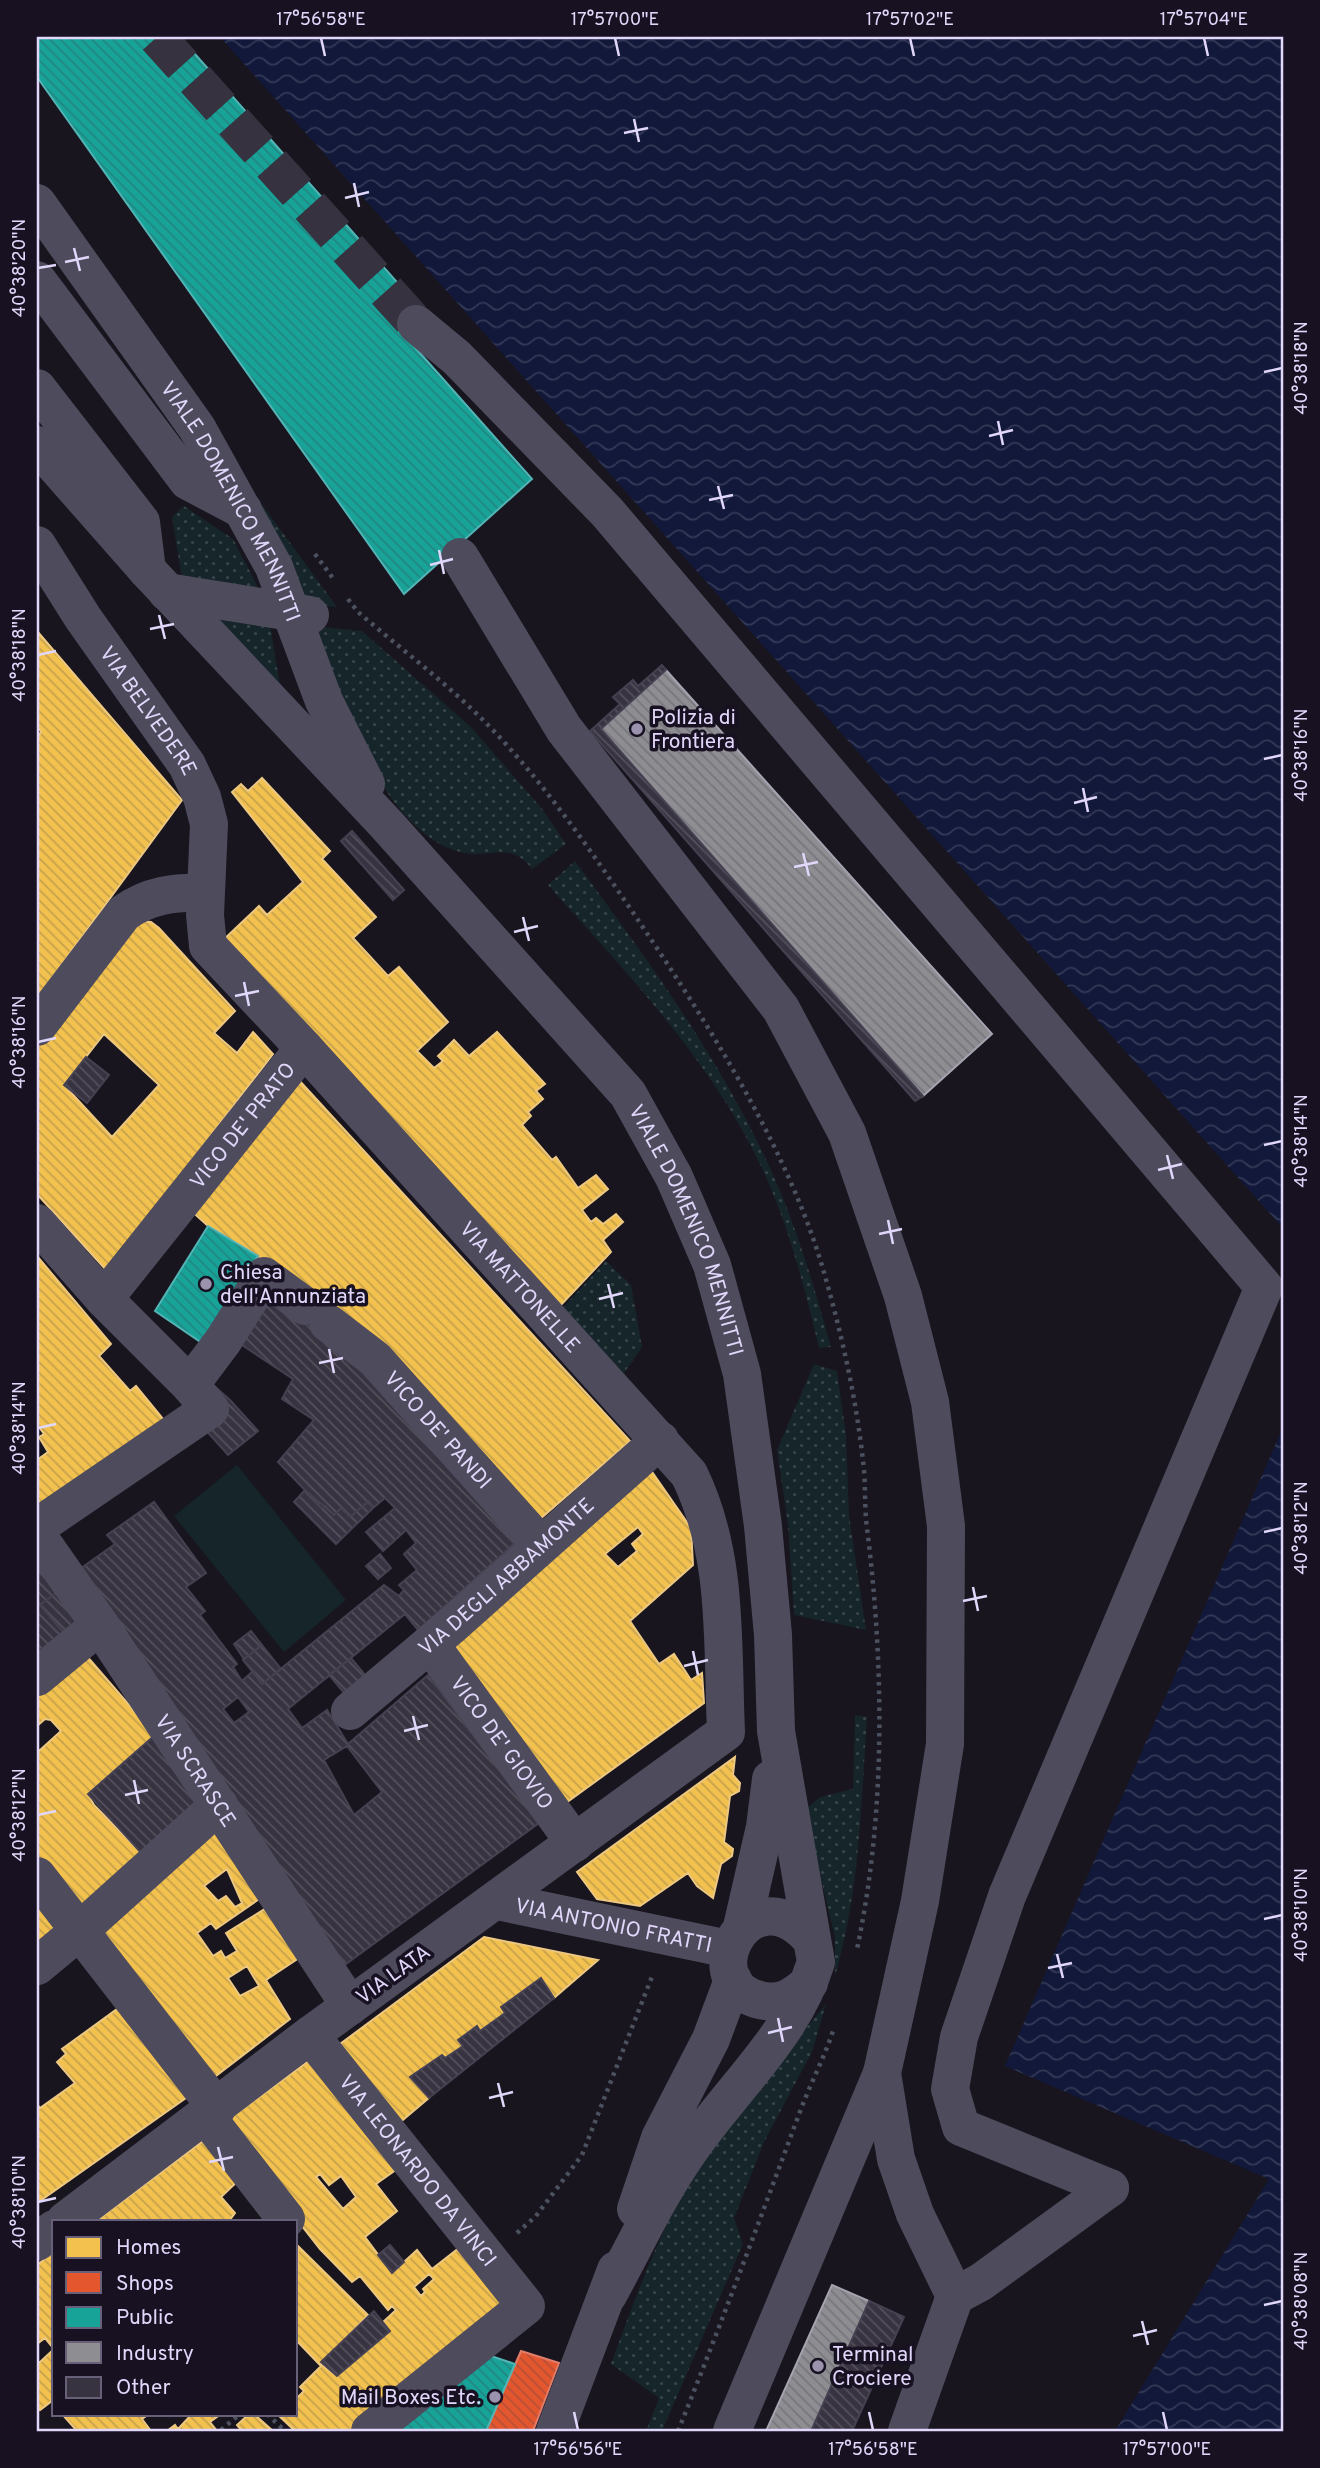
<svg xmlns="http://www.w3.org/2000/svg" width="1320" height="2468" viewBox="0 0 1320 2468" font-family="Overpass,sans-serif">
	<style>
		.grass { fill: url(#grass-dots) }
		.park { fill: #152529 }
		.water { fill: url(#water-waves) }
		.homes { fill: url(#homes-back-hatch); stroke: #edc882; stroke-width: 2; fill-rule: evenodd }
		.shops { fill: url(#shops-back-hatch); stroke: #e37d6b; stroke-width: 2 }
		.public { fill: url(#public-back-hatch); stroke: #54b3b5; stroke-width: 2 }
		.industry { fill: url(#industry-back-hatch); stroke: #a6a3b1; stroke-width: 2 }
		.building { fill: url(#building-back-hatch); stroke: #464151; stroke-width: 2; fill-rule: evenodd }
		.lines { fill: none; stroke-linecap: round; stroke-linejoin: round }
		.minor-tunnel { stroke: #36323f; stroke-width: 38; stroke-dasharray: 38 19; stroke-linecap: butt }
		.path { stroke: #4b515e; stroke-width: 4.5; stroke-dasharray: 3.5 5; stroke-linecap: butt }
		.minor { stroke: #4e4b5d; stroke-width: 38 }
		.ticks { fill: none; stroke: #e1d7fa; stroke-width: 2.5 }
		.poi-dot { fill: #9b93ad; stroke: #171122; stroke-width: 2.5 }
		.labels { text-anchor: middle; stroke-width: 7; stroke-linejoin: round; paint-order: stroke }
		.street-label { font-size: 21px; fill: #e1d7fa; stroke: #171122 }
		.poi-label { font-size: 21px; fill: #e1d7fa; stroke: #171122; text-anchor: start }
		.neatline { fill: none; stroke: #e1d7fa; stroke-width: 2.5 }
		.ticks-label { font-size: 18px; text-anchor: middle; fill: #e1d7fa }
	</style>
	<defs>
		<pattern id="grass-dots" width="8" height="8" patternUnits="userSpaceOnUse" patternTransform="scale(1.75)"><rect width="8" height="8" fill="#152529"/><path d="M2 2h.1M6 6h.1" fill="none" stroke="#374449" stroke-width="1.8" stroke-linecap="round"/></pattern>
		<pattern id="water-waves" width="16" height="10" patternUnits="userSpaceOnUse" patternTransform="scale(1.75)"><rect width="16" height="10" fill="#111839"/><path d="M0 5q4-4 8 0t8 0" fill="none" stroke="#333957"/></pattern>
		<pattern id="homes-back-hatch" width="6" height="6" patternUnits="userSpaceOnUse" patternTransform="scale(1.75)"><rect width="6" height="6" fill="#f2c14e"/><path d="M-1 5l2 2M0 0l6 6M5-1l2 2" fill="none" stroke="#c6a14d"/></pattern>
		<pattern id="shops-back-hatch" width="6" height="6" patternUnits="userSpaceOnUse" patternTransform="scale(1.75)"><rect width="6" height="6" fill="#e4572e"/><path d="M-1 5l2 2M0 0l6 6M5-1l2 2" fill="none" stroke="#b45037"/></pattern>
		<pattern id="public-back-hatch" width="6" height="6" patternUnits="userSpaceOnUse" patternTransform="scale(1.75)"><rect width="6" height="6" fill="#17a398"/><path d="M-1 5l2 2M0 0l6 6M5-1l2 2" fill="none" stroke="#248581"/></pattern>
		<pattern id="industry-back-hatch" width="6" height="6" patternUnits="userSpaceOnUse" patternTransform="scale(1.75)"><rect width="6" height="6" fill="#8d8d92"/><path d="M-1 5l2 2M0 0l6 6M5-1l2 2" fill="none" stroke="#77767d"/></pattern>
		<pattern id="building-back-hatch" width="6" height="6" patternUnits="userSpaceOnUse" patternTransform="scale(1.75)"><rect width="6" height="6" fill="#383340"/><path d="M-1 5l2 2M0 0l6 6M5-1l2 2" fill="none" stroke="#54505c"/></pattern>
	</defs>
	<rect width="100%" height="100%" fill="#18151e"/>
	<!-- grass -->
	<path class="grass" d="M258,499L337,607L307,605Z
		M184,506L233,539L261,593L182,579L172,517Z
		M207,612L269,618L282,698Z
		M314,626L362,631L471,727L543,810L566,844L532,869C509,839 491,860 460,852C382,832 336,694 314,626Z
		M575,861C651,964 727,1068 778,1186C800,1238 816,1293 831,1347L819,1348C806,1294 792,1238 770,1186C720,1069 631,978 548,885Z
		M606,1261L631,1285L642,1347L624,1373L561,1310Z
		M814,1364L837,1371L846,1435L849,1515L866,1630L794,1615L788,1525L777,1450Z
		M855,1715L867,1717C861,1803 860,1892 835,1976V1938L805,1810L820,1797L853,1789Z
		M826,2004L812,2052L764,2142L734,2218L743,2244L662,2431H646L659,2398L611,2364C636,2296 663,2220 703,2160C739,2105 784,2055 826,2004Z"/>
	<!-- park -->
	<path class="park" d="M237,1465L346,1600L284,1652L174,1516Z"/>
	<!-- water -->
	<path class="water" d="M220,37H1283V1228Z
		M1283,1427V2431H1115L1269,2179L1005,2066Z"/>
	<!-- homes -->
	<path class="homes" d="M37,631L182,800L37,998V741L41,731L37,728Z
		M262,778L330,851L322,859L376,917L353,938L388,976L399,967L448,1022L417,1051L434,1068L443,1061L438,1056L454,1040L469,1056L497,1032L545,1084L536,1091L543,1099L528,1112L531,1116L522,1125L552,1160L556,1157L578,1188L596,1175L608,1189L582,1210L591,1222L596,1218L603,1224L616,1214L623,1222L603,1240L611,1252L558,1308L221,942L259,906L267,915L303,882L232,792L241,784L248,791Z
		M141,921L151,922L159,928L235,1011L214,1033L237,1053L253,1032L273,1054L107,1271L37,1194V1043ZM104,1034L159,1085L112,1137L64,1085Z
		M297,1078L630,1441L540,1519L389,1355L258,1256L208,1226L188,1208Z
		M37,1256L111,1344L99,1356L130,1391L136,1386L164,1420L42,1507L37,1499V1460L48,1452L39,1437L44,1434L39,1427L37,1429Z
		M648,1466L691,1528L693,1565L630,1621L659,1664L674,1654L691,1680L702,1673L704,1703L563,1805L444,1644ZM638,1527L643,1534L632,1544L637,1551L618,1567L605,1554Z
		M85,1654L155,1735L88,1794L94,1805L144,1856L79,1914L37,1859V1748L39,1751L61,1731L51,1720L45,1719L37,1726V1693Z
		M735,1757L733,1775L740,1783L739,1791L730,1796L724,1842L733,1849L732,1856L721,1864L713,1898L697,1886L688,1873L640,1906L597,1899L577,1872Z
		M215,1820L265,1895L216,1929L211,1923L197,1933L213,1956L221,1951L225,1958L237,1951L226,1933L271,1905L299,1958L266,1980L290,2019L208,2082L88,1929ZM227,1869L242,1903L235,1907L226,1896L218,1901L204,1886ZM247,1966L259,1986L240,1996L228,1978Z
		M37,1892L67,1932L37,1956Z
		M484,1937L598,1960L554,1998L541,1978L501,2007L505,2013L480,2031L477,2026L458,2040L463,2046L445,2058L442,2055L410,2077L429,2098L398,2124L336,2047Z
		M124,2004L193,2093L37,2203V2104L40,2108L75,2083L57,2062L66,2054L62,2049Z
		M310,2060L397,2169L376,2184L397,2211L365,2237L392,2273L417,2250L432,2269L459,2248L506,2303L353,2431H295L277,2414H296V2399L304,2391L300,2387L322,2365L337,2376L390,2331L383,2322L396,2310L392,2306L388,2310L360,2276L352,2282L320,2249L222,2124ZM320,2174L329,2185L341,2176L356,2197L343,2209L316,2177ZM429,2274L434,2279L423,2289L425,2292L421,2296L414,2287Z
		M207,2138L240,2179L221,2197L235,2213L229,2221H96Z
		M298,2246L368,2315L320,2365L296,2340Z
		M54,2252V2404L52,2401L40,2410L37,2406V2360L39,2363L54,2349L45,2338L37,2344V2265Z
		M62,2414H149L142,2419L151,2431H77Z
		M192,2414H221L210,2422L217,2431H167L175,2425L178,2429Z
		M249,2414H254L273,2431H242L237,2425Z"/>
	<!-- shops -->
	<path class="shops" d="M521,2351L559,2363L533,2431H486Z"/>
	<!-- public -->
	<path class="public" d="M37,37H180L426,315L404,335L532,479L404,594L37,77Z
		M208,1226L258,1256L202,1343L155,1311Z
		M488,2355L515,2364L486,2431H393Z"/>
	<!-- industry -->
	<path class="industry" d="M666,670L992,1034L923,1096L601,729Z
		M832,2285L869,2301L811,2431H766Z"/>
	<!-- building -->
	<path class="building" d="M662,665L666,670L601,729L923,1096L915,1101L590,731L620,704L613,697L633,680L638,686Z
		M352,831L404,890L393,900L341,841Z
		M86,1057L109,1075L87,1103L64,1085Z
		M268,1298L325,1337L360,1367L517,1541L418,1630L405,1614L288,1709L302,1728L327,1710L348,1744L428,1675L539,1823L339,1969L77,1571L115,1544L107,1535L154,1502L206,1573L186,1587L205,1611L200,1615L237,1664L233,1667L242,1681L253,1671L262,1684L384,1585L399,1596L404,1590L399,1585L417,1570L404,1554L416,1543L406,1530L383,1551L366,1532L395,1508L385,1498L373,1508L369,1501L350,1517L341,1508L334,1515L325,1506L322,1508L278,1462L314,1420L282,1399L293,1379L239,1343ZM238,1697L249,1712L234,1723L223,1709ZM347,1746L382,1792L354,1815L324,1760Z
		M212,1384L230,1400L258,1431L228,1455L202,1426Z
		M305,1490L334,1515L341,1508L350,1517L369,1501L373,1508L336,1544L294,1502Z
		M380,1554L391,1568L378,1579L366,1566Z
		M37,1559L60,1590L40,1605L63,1632L37,1653Z
		M60,1590L81,1618L63,1632L40,1605Z
		M251,1631L262,1645L244,1659L234,1644Z
		M262,1645L281,1669L262,1684L243,1660Z
		M351,1658L365,1675L345,1694L329,1675Z
		M155,1735L203,1803L144,1856L88,1794Z
		M541,1978L554,1998L429,2098L410,2077L442,2055L445,2058L463,2046L458,2040L477,2026L480,2031L505,2013L501,2007Z
		M390,2245L404,2262L392,2273L378,2255Z
		M869,2301L904,2317L852,2431H811Z
		M374,2311L390,2331L337,2376L321,2362Z"/>
	<g class="lines">
		<!-- minor-tunnel -->
		<path class="minor-tunnel" d="M157,37L416,324"/>
		<!-- path -->
		<path class="path" d="M315,554L335,581
			M348,599L358,612C401,649 449,685 489,726C545,784 591,851 636,917C707,1022 787,1147 823,1269C841,1331 856,1397 863,1461C866,1483 864,1506 867,1528C884,1665 886,1813 857,1949
			M517,2233L536,2216L582,2155L653,1974
			M267,2414L285,2431
			M221,2430L240,2414
			M678,2431C720,2327 759,2222 798,2117C809,2086 824,2059 834,2028"/>
		<!-- minor -->
		<g class="minor">
			<path id="s1" d="M37,203L197,428L274,567L324,701L366,784"/>
			<path d="M37,280L188,481L243,510"/>
			<path d="M416,324L457,358L607,512L1264,1287L1007,1896L959,2037L950,2089L961,2127L1110,2188"/>
			<path d="M37,388L141,522L147,570"/>
			<path id="s2" d="M37,445L147,570L386,824L628,1094L674,1177L712,1265L742,1374L763,1526L773,1635L776,1731L816,1962C793,2036 732,2088 689,2151C658,2195 634,2248 608,2295"/>
			<path id="s3" d="M37,545L83,618L187,765L202,797L209,824L205,915L208,946L304,1048L689,1474C729,1555 722,1644 726,1732L310,2035L65,2221"/>
			<path d="M460,557L564,729L781,1009L847,1133L903,1296L930,1402L946,1526L945,1744L920,1901L882,2073L896,2159L915,2214L955,2296"/>
			<path d="M167,592L310,615"/>
			<path d="M37,1027L124,913C149,895 174,892 205,893"/>
			<path d="M37,1223L104,1299L190,1385L210,1409L37,1527"/>
			<path id="s4" d="M104,1299L304,1048"/>
			<path id="s5" d="M328,1323L375,1359L540,1544"/>
			<path d="M190,1385L223,1341L264,1276L305,1306"/>
			<path id="s6" d="M37,1535L100,1625L350,2006"/>
			<path id="s7" d="M430,1644L575,1843"/>
			<path d="M37,1677L100,1625"/>
			<path id="s8" d="M350,1711L450,1627L660,1440"/>
			<path d="M37,1876L217,2108"/>
			<path id="s9" d="M497,1901L729,1949"/>
			<path d="M742,1927L765,1827L771,1779"/>
			<path d="M37,1966L78,1932L219,1805"/>
			<path d="M809,1983C792,1998 779,2006 756,1999C692,1979 751,1870 811,1939"/>
			<path id="s10" d="M310,2035L526,2306L370,2431"/>
			<path d="M206,2116L286,2219"/>
			<path d="M636,2209L660,2138L711,2039L733,1980"/>
			<path d="M37,2242L54,2229"/>
			<path d="M555,2431L616,2270"/>
			<path d="M732,2431L882,2073"/>
			<path d="M907,2431L955,2296L981,2282L1110,2188"/>
		</g>
	</g>
	<!-- ticks -->
	<path class="ticks" d="M321,38L325,56M615,38L619,56M910,38L914,56M1204,38L1208,56M634,119L639,142M624,133L648,128M354,183L359,207M345,198L369,192M74,248L80,271M65,262L89,257M38,268L56,265M1264,372L1282,368M998,421L1003,445M989,436L1013,430M718,486L724,509M709,500L733,495M439,550L444,574M430,565L453,559M159,615L165,639M150,629L174,624M38,655L56,651M1264,759L1282,755M1083,788L1088,812M1074,803L1097,797M803,853L809,876M794,867L818,862M523,917L529,941M514,932L538,926M244,982L249,1006M235,996L259,991M38,1042L56,1038M1264,1145L1282,1141M1167,1155L1173,1179M1158,1170L1182,1164M888,1220L893,1244M879,1234L902,1229M608,1284L614,1308M599,1299L623,1293M329,1349L334,1373M319,1363L343,1358M38,1428L56,1424M1264,1532L1282,1528M973,1587L978,1611M963,1601L987,1596M693,1651L698,1675M684,1666L708,1660M413,1716L419,1740M404,1731L428,1725M134,1780L139,1804M125,1795L148,1790M38,1815L56,1811M1264,1919L1282,1915M1057,1954L1063,1978M1048,1968L1072,1963M778,2018L783,2042M768,2033L792,2027M498,2083L504,2107M489,2098L513,2092M218,2147L224,2171M209,2162L233,2157M38,2202L56,2198M1264,2305L1282,2301M1142,2321L1148,2345M1133,2336L1157,2330M574,2412L578,2430M869,2412L873,2430M1163,2412L1167,2430"/>
	<!-- markers -->
	<g class="poi-dot">
		<circle cx="637" cy="729" r="7"/>
		<circle cx="206" cy="1284" r="7"/>
		<circle cx="818" cy="2366" r="7"/>
		<circle cx="495" cy="2397" r="7"/>
	</g>
	<g class="labels">
		<!-- street labels -->
		<g class="street-label">
			<text dy="7" stroke="none"><textPath href="#s1" startOffset="357">VIALE DOMENICO MENNITTI</textPath></text>
			<text dy="7" stroke="none"><textPath href="#s3" startOffset="200">VIA BELVEDERE</textPath></text>
			<text dy="7" stroke="none"><textPath href="#s4" startOffset="222">VICO DE' PRATO</textPath></text>
			<text dy="7" stroke="none"><textPath href="#s2" startOffset="1027">VIALE DOMENICO MENNITTI</textPath></text>
			<text dy="7" stroke="none"><textPath href="#s3" startOffset="914">VIA MATTONELLE</textPath></text>
			<text dy="7" stroke="none"><textPath href="#s5" startOffset="154">VICO DE' PANDI</textPath></text>
			<text dy="7" stroke="none"><textPath href="#s8" startOffset="206">VIA DEGLI ABBAMONTE</textPath></text>
			<text dy="7" stroke="none"><textPath href="#s7" startOffset="122">VICO DE' GIOVIO</textPath></text>
			<text dy="7" stroke="none"><textPath href="#s6" startOffset="284">VIA SCRASCE</textPath></text>
			<text dy="7" stroke="none"><textPath href="#s9" startOffset="119">VIA ANTONIO FRATTI</textPath></text>
			<text transform="translate(393 1974) rotate(-36)" y="7">VIA LATA</text>
			<text dy="7" stroke="none"><textPath href="#s10" startOffset="173">VIA LEONARDO DA VINCI</textPath></text>
		</g>
		<!-- poi labels -->
		<g class="poi-label">
			<text x="651" y="724">Polizia di<tspan x="651" dy="24">Frontiera</tspan></text>
			<text x="220" y="1279">Chiesa<tspan x="220" dy="24">dell'Annunziata</tspan></text>
			<text x="832" y="2361">Terminal<tspan x="832" dy="24">Crociere</tspan></text>
			<text x="481" y="2404" text-anchor="end">Mail Boxes Etc.</text>
		</g>
	</g>
	<!-- border -->
	<rect width="1320" height="2468" fill="none" stroke="#171122" stroke-width="77"/>
	<!-- legend -->
	<rect x="52" y="2220" width="245" height="196" fill="#171122" stroke="#686078" stroke-width="2"/>
	<rect x="66" y="2237" width="35" height="21" fill="#f2c14e" stroke="#686078" stroke-width="2"/>
	<text x="116" y="2254" font-size="21" fill="#e1d7fa">Homes</text>
	<rect x="66" y="2272" width="35" height="21" fill="#e4572e" stroke="#686078" stroke-width="2"/>
	<text x="116" y="2290" font-size="21" fill="#e1d7fa">Shops</text>
	<rect x="66" y="2307" width="35" height="21" fill="#17a398" stroke="#686078" stroke-width="2"/>
	<text x="116" y="2324" font-size="21" fill="#e1d7fa">Public</text>
	<rect x="66" y="2342" width="35" height="21" fill="#8d8d92" stroke="#686078" stroke-width="2"/>
	<text x="116" y="2360" font-size="21" fill="#e1d7fa">Industry</text>
	<rect x="66" y="2377" width="35" height="21" fill="#383340" stroke="#686078" stroke-width="2"/>
	<text x="116" y="2394" font-size="21" fill="#e1d7fa">Other</text>
	<rect x="38" y="38" width="1244" height="2392" class="neatline"/>
	<g class="ticks-label">
		<text x="321" y="25">17°56'58"E</text>
		<text x="615" y="25">17°57'00"E</text>
		<text x="910" y="25">17°57'02"E</text>
		<text x="1204" y="25">17°57'04"E</text>
		<text transform="translate(19 268) rotate(-90)" y="6">40°38'20"N</text>
		<text transform="translate(1301 368) rotate(-90)" y="6">40°38'18"N</text>
		<text transform="translate(19 655) rotate(-90)" y="6">40°38'18"N</text>
		<text transform="translate(1301 755) rotate(-90)" y="6">40°38'16"N</text>
		<text transform="translate(19 1042) rotate(-90)" y="6">40°38'16"N</text>
		<text transform="translate(1301 1141) rotate(-90)" y="6">40°38'14"N</text>
		<text transform="translate(19 1428) rotate(-90)" y="6">40°38'14"N</text>
		<text transform="translate(1301 1528) rotate(-90)" y="6">40°38'12"N</text>
		<text transform="translate(19 1815) rotate(-90)" y="6">40°38'12"N</text>
		<text transform="translate(1301 1915) rotate(-90)" y="6">40°38'10"N</text>
		<text transform="translate(19 2202) rotate(-90)" y="6">40°38'10"N</text>
		<text transform="translate(1301 2301) rotate(-90)" y="6">40°38'08"N</text>
		<text x="578" y="2455">17°56'56"E</text>
		<text x="873" y="2455">17°56'58"E</text>
		<text x="1167" y="2455">17°57'00"E</text>
	</g>
</svg>
